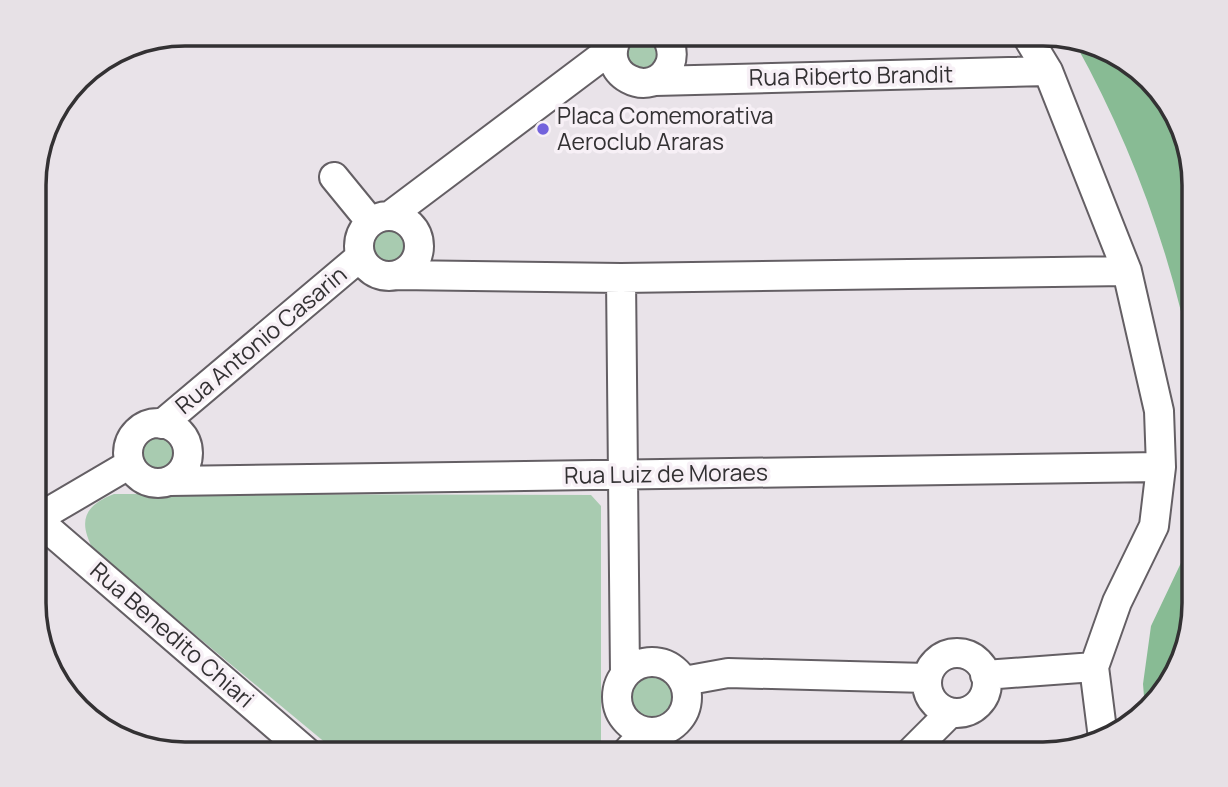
<svg xmlns="http://www.w3.org/2000/svg" width="1228" height="787" viewBox="0 0 1228 787" font-family="Manrope,sans-serif">
	<style>
		.green { fill: #a8cbb0 }
		.forest { fill: #88bb94 }
		.lines { fill: none; stroke-linecap: round; stroke-linejoin: round }
		.minor-casing { stroke: #645f64; stroke-width: 32 }
		.minor { stroke: #fff; stroke-width: 28 }
		.poi-dot { fill: #7262dc; stroke: #f7f0f6; stroke-width: 2.5 }
		.labels { text-anchor: middle; stroke-width: 7; stroke-linejoin: round; paint-order: stroke }
		.street-label { font-size: 23px; fill: #333133; stroke: #f7f0f6 }
		.poi-label { font-size: 23px; fill: #333133; stroke: #f7f0f6; text-anchor: start }
		.rim { fill: none; stroke: #333133; stroke-width: 3.5 }
	</style>
	<rect width="100%" height="100%" fill="#e9e3e9"/>
	<!-- green -->
	<path class="green" d="M648,33L652,35L661,44L657,68L633,72L622,49C629,37 633,33 648,33Z
		M369 247a20 20 0 1 1 40 0a20 20 0 1 1-40 0Z
		M138 454a21 21 0 1 1 42 0a21 21 0 1 1-42 0Z
		M114,494L591,495L601,506V746L595,754H339L94,551C78,522 83,506 114,494Z
		M628 697a24 24 0 1 1 48 0a24 24 0 1 1-48 0Z"/>
	<!-- forest -->
	<path class="forest" d="M1075,43L1127,59L1174,109L1194,174V370C1172,256 1132,145 1075,43Z
		M1194,514V612L1169,686L1145,709L1143,684L1151,626L1189,546Z"/>
	<g class="lines">
		<defs>
			<path id="minor" d="M620,33C592,74 654,104 670,64C674,53 671,43 664,33
				M1025,33L1048,71L1127,271L1159,411L1161,467L1154,526L1117,602L1094,667L1103,738
				M655,81L1048,71
				M334,177L370,221
				M391,215L613,48
				M359 246a30 30 0 1 1 60 0a30 30 0 1 1-60 0Z
				M398,275L621,278L1127,271
				M621,278L625,674
				M128 453a30 30 0 1 1 60 0a30 30 0 1 1-60 0Z
				M162,424L360,257
				M170,481L1161,467
				M34,517L309,754
				M38,518L130,464
				M927 683a30 30 0 1 1 60 0a30 30 0 1 1-60 0Z
				M617 697a35 35 0 1 1 70 0a35 35 0 1 1-70 0Z
				M985,675L1094,667
				M684,681L728,673L927,678
				M910,753L950,713
				M625,754L645,732"/>
		</defs>
		<!-- minor casing -->
		<use href="#minor" class="minor-casing"/>
		<!-- minor -->
		<use href="#minor" class="minor"/>
	</g>
	<!-- markers -->
	<circle class="poi-dot" cx="543" cy="129" r="7"/>
	<g class="labels">
		<!-- street labels -->
		<g class="street-label">
			<text transform="translate(851 76) rotate(-1)" y="8">Rua Riberto Brandit</text>
			<text transform="translate(261 340) rotate(-40)" y="8">Rua Antonio Casarin</text>
			<text transform="translate(666 474) rotate(-1)" y="8">Rua Luiz de Moraes</text>
			<text transform="translate(172 635) rotate(41)" y="8">Rua Benedito Chiari</text>
		</g>
		<!-- poi labels -->
		<g class="poi-label">
			<text x="557" y="124">Placa Comemorativa<tspan x="557" dy="26">Aeroclub Araras</tspan></text>
		</g>
	</g>
	<!-- crop -->
	<path d="M0 0H1228V787H0ZM185 46H1043A139 139 0 0 1 1182 185V603A139 139 0 0 1 1043 742H185A139 139 0 0 1 46 603V185A139 139 0 0 1 185 46Z" fill="#e7e1e6" fill-rule="evenodd"/>
	<path class="rim" d="M185 46H1043A139 139 0 0 1 1182 185V603A139 139 0 0 1 1043 742H185A139 139 0 0 1 46 603V185A139 139 0 0 1 185 46Z"/>
</svg>
